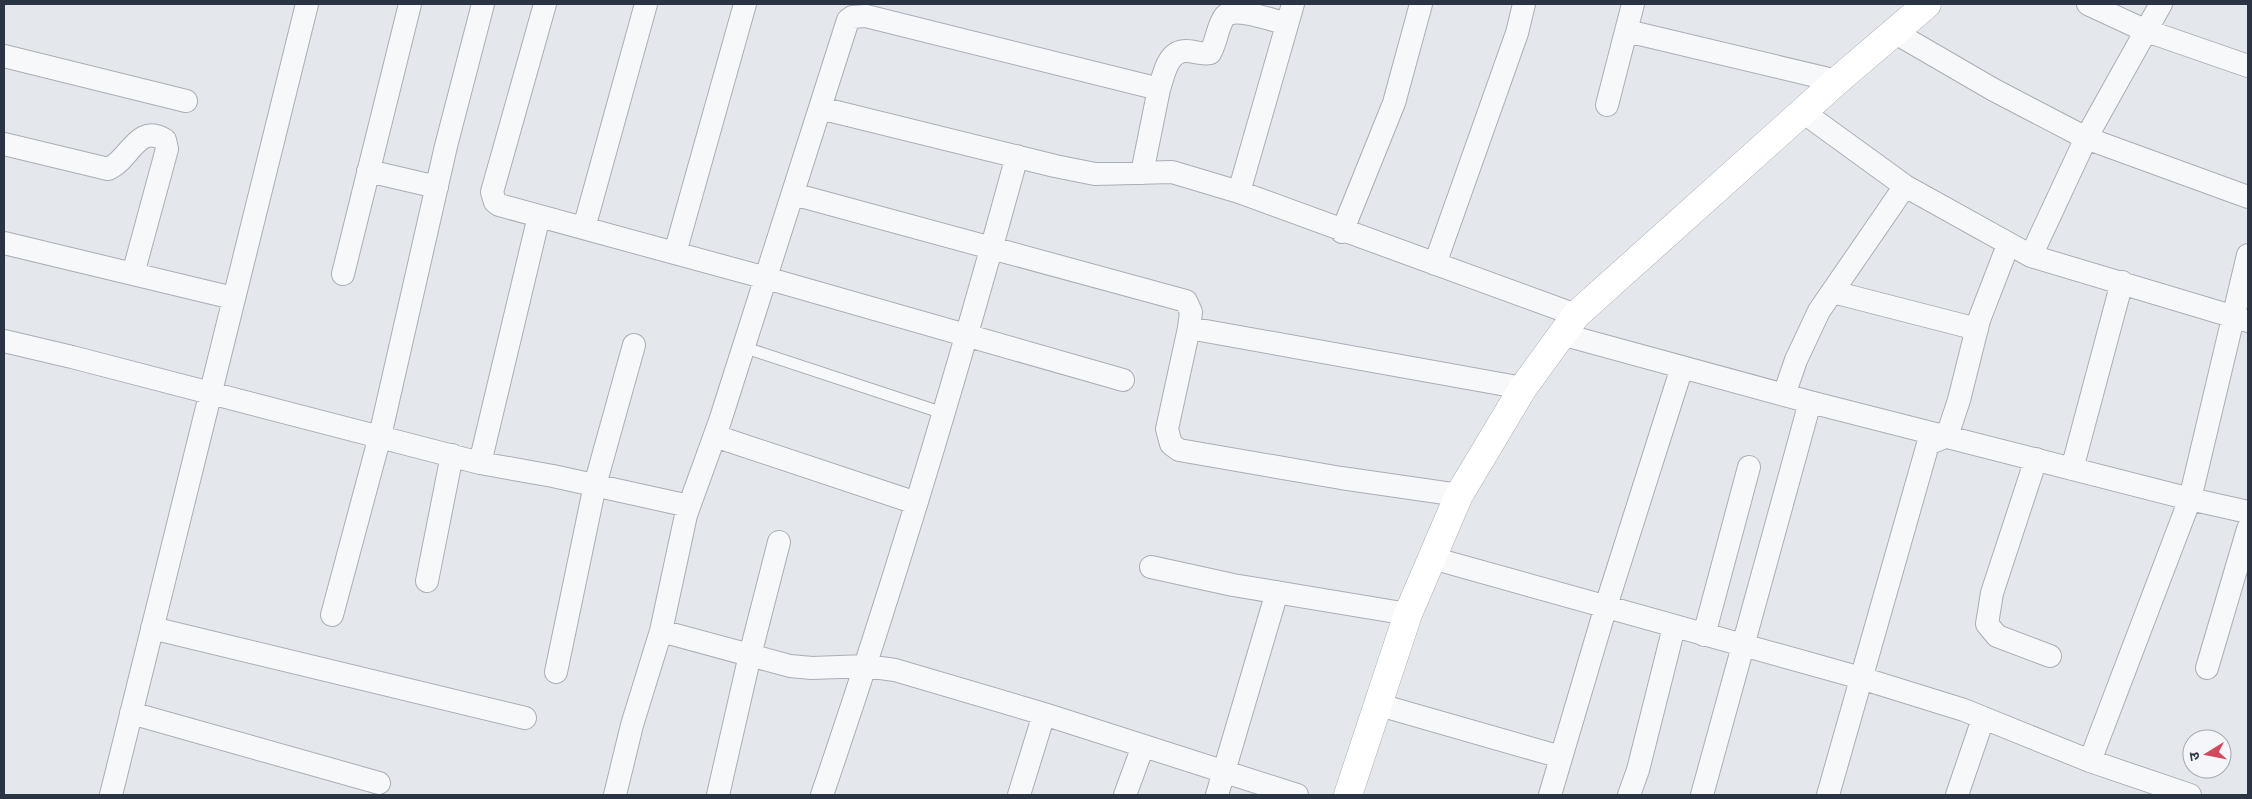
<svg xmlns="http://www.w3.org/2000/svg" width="2252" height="799" viewBox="0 0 2252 799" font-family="'Exo 2','Noto Sans Devanagari',sans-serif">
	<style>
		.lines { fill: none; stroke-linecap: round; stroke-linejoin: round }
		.lane-casing { stroke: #a9aeb7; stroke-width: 13 }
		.street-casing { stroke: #a9aeb7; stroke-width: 24 }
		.secondary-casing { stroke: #a9aeb7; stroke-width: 29 }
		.lane { stroke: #f7f8fa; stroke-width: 11 }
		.street { stroke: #f7f8fa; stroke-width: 22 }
		.secondary { stroke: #fff; stroke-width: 28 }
	</style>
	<rect width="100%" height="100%" fill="#e4e7ec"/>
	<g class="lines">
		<defs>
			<path id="lane" d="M743,347L943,413"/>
			<path id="street" d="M545,4L492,192L495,202L499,205L766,278L1123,380
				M1293,4L1239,192L1576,315
				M2088,4L2144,30L2248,66
				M1627,31L1837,81
				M1894,32L1994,90L2086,138L2248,197
				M4,56L186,101
				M1159,89C1164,75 1167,51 1186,51C1194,51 1202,55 1210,53C1217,42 1217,26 1225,16C1234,6 1275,21 1287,24
				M1607,105L1633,4
				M820,108L1055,166L1095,174L1172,172L1239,192
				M1803,112L1905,186L2031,256L2248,321
				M4,144L108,169C129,161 138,122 165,140L167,149L133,274
				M368,171L437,187
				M793,194L1186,301L1191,312L1189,328L1523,388
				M584,228L646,4
				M1342,232L1394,103L1421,4
				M4,243L233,298
				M675,253L745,4
				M2031,256L2086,138L2161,4
				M1435,264L1517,33L1524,4
				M343,274L410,4
				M1833,292L1977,329
				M1189,328L1167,429L1171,444L1179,450L1341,478L1459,495
				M1561,334L1810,402L2190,499L2248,512
				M4,341L72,357L480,463L553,476L689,506
				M1784,395L1796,360L1819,311L1905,186
				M715,436L916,503
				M2036,459L1992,593L1987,624L1997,636L2050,656
				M480,463L539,216
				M2072,469L2122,282
				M1432,558L1861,678L1964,710L2090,761L2190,795
				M1151,567L1233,585L1408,614
				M427,581L452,455
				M332,615L380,436L446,146L483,4
				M152,628L525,718
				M661,631L790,666L812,668L866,666L895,670L1044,714L1297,795
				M1704,635L1749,467
				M2207,668L2248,529
				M556,672L595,485L634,345
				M1376,704L1561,757
				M131,713L379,783
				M2090,761L2190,499L2248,255
				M111,795L307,4
				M615,795L632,725L661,631L686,515L720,421L848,20L852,17L866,16L1159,89L1142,173
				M718,795L750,655L779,542
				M822,795C894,585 958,371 1017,156
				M1019,795L1044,714
				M1125,795L1143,746
				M1217,795L1277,592
				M1550,795L1606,606L1682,367
				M1629,795L1638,770L1674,627
				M1702,795L1810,402
				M1828,795L1928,444L1947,436L1959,400L1979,320L2008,245
				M1957,795L1983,719"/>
			<path id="secondary" d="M1348,795L1408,614L1459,495L1523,388L1576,315L1837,81L1927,4"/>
		</defs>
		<!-- lane casing -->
		<use href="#lane" class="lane-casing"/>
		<!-- street casing -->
		<use href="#street" class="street-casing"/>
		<!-- secondary casing -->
		<use href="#secondary" class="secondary-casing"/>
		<!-- lane -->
		<use href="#lane" class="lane"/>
		<!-- street -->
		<use href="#street" class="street"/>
		<!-- secondary -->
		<use href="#secondary" class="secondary"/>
	</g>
	<!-- border -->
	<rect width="2252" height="799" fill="none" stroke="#2b3445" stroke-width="10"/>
	<!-- north arrow -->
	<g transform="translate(2207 754) rotate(260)"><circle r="24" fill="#f4f6f9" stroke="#a4a8b1"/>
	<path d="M0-4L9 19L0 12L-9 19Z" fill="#d1495b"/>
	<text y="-8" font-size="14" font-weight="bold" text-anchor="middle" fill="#2b3445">उ</text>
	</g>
</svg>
